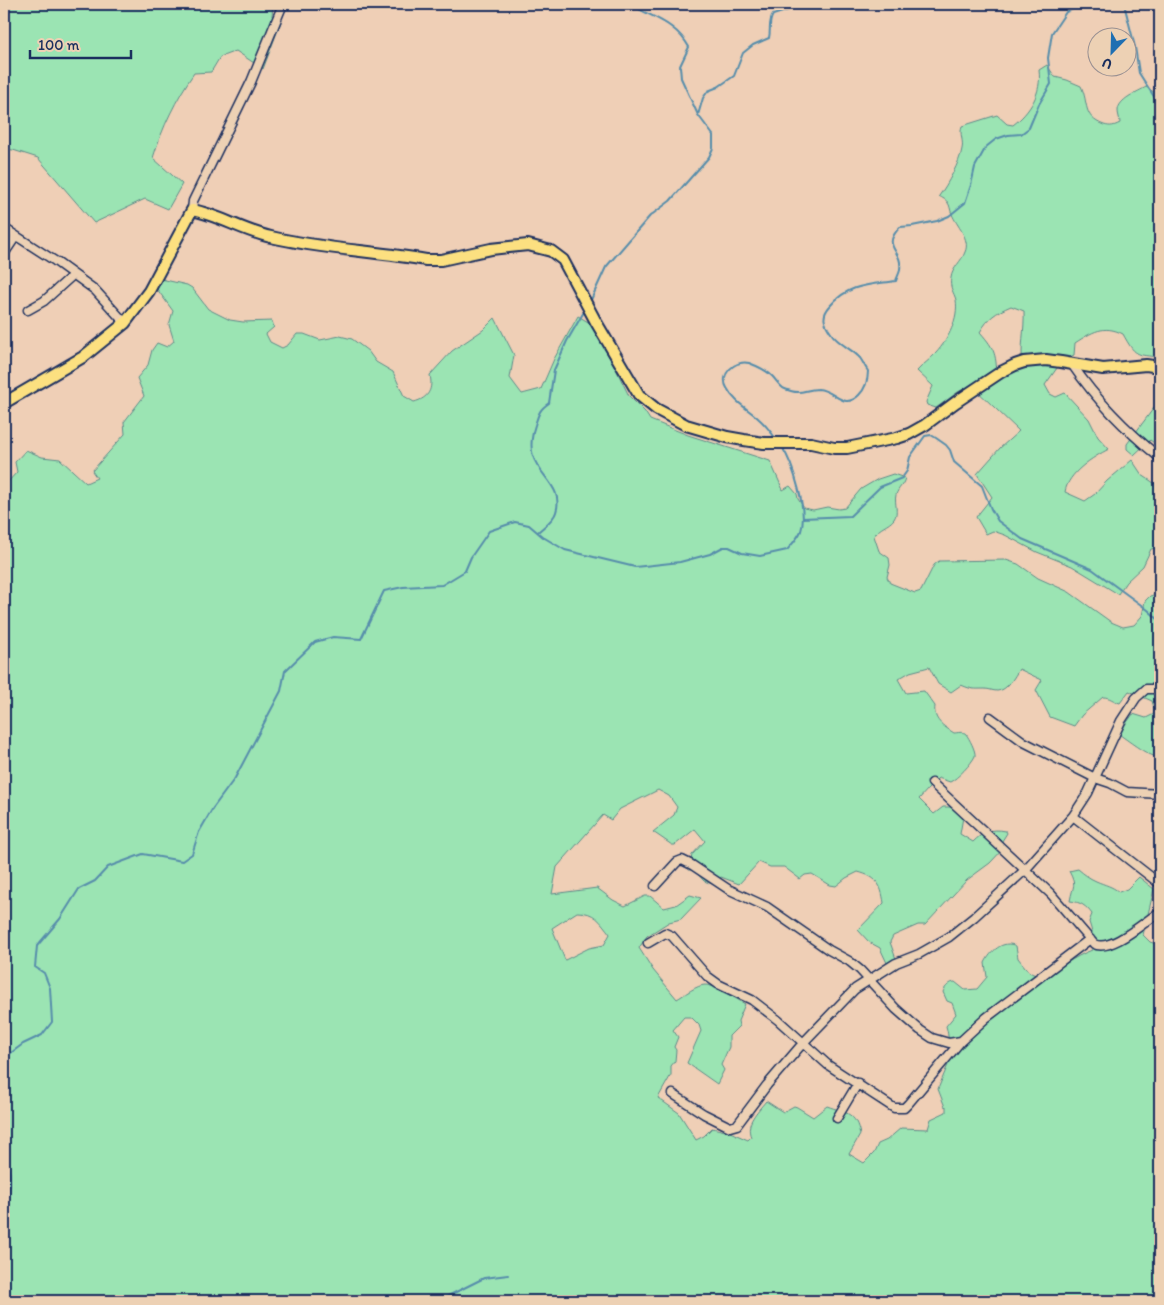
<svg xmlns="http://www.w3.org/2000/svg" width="1164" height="1305" viewBox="0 0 1164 1305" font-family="Itim,sans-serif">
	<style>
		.green { fill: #9be4b3; stroke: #5b8a88; fill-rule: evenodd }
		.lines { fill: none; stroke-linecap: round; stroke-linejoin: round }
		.stream { stroke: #578dab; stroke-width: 2 }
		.minor-casing { stroke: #1b2f5e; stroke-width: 11 }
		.major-casing { stroke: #1b2f5e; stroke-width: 14 }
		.minor { stroke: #edd1b4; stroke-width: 8 }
		.major { stroke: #fce080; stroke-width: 10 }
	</style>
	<rect width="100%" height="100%" fill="#efcfb6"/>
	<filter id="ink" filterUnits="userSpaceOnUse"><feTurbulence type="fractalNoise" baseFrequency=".02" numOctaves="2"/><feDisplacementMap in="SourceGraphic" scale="10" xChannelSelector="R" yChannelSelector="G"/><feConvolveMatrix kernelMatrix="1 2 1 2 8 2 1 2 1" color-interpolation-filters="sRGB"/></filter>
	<g filter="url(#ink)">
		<!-- green -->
		<path class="green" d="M4,4H273L272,16L281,22L263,69L236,51L220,57L211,72L194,73C176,99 162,128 153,158L182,184L168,209L145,199L94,223L38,158L13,150L4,149Z
			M1047,65L1055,77L1067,80L1081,86C1089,103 1082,117 1104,125C1111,127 1114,126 1120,123C1120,119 1118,115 1118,111C1118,99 1138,92 1146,87L1160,96V357C1136,355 1135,356 1123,334C1104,324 1092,332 1075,343L1074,355L1062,361L1045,385L1050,394L1056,397L1065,393L1089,419L1098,437L1109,449C1093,457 1068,473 1065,492L1085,501L1095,494L1107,481L1132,460L1142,475L1160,487V550L1157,548L1151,549L1143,566L1126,582L1118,594L1072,566L1037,552L1005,535L993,531L986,534L976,517L992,497L977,474L1000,448L1019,431L971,385L958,392L936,408L927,405L926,402L933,386L917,371C923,364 931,359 936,353C948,340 959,318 956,300C954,292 949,288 951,278C952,268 962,261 965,252C971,239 956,225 952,214C950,210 950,205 948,203C947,200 942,198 939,196C947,185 960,162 962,149C964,141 959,134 962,126L997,115L1007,124L1013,125C1030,112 1042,93 1039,70ZM1011,306L1024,311C1025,330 1020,347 1023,366L997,379C996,355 996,350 980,332C989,317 995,313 1011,306Z
			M161,279L187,285L192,288L208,309L230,320L243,322L272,321L274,327L266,334L270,342L282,348L288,345L297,334H304L320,340L340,336L352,339L368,351L376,362L393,372L404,396L414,402C429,398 433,389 430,375L452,351L483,330L495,318L514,355L510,378L522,394L541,389L554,359L578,316L590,323L615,367L629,396L645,412L650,420L688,435L770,461L783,490L790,486L797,494L798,499L804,508L813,510L827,507L839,509L845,508L861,489L878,479L893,474L905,478C903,486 898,488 896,495C894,503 899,512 894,519C889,526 879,527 874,536L879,551L889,558L890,565L887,577L890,583L915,593L921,591L934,565L939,561L1006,560L1018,564L1038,578L1069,592L1111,622L1123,627L1134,625L1142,616L1145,601L1150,596L1160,593V757C1150,758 1129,741 1120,735L1125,725L1133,714L1146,718L1154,714V708L1152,701L1129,691L1120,703C1113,701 1110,697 1103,697L1082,715L1074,726L1050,717L1036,690L1042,680L1019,669C1015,676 1007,691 997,691C993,691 989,689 985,689C973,689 973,690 961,685L951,692L938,684L929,667L910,672L898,679L906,693L924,691L935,706C933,720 943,726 954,733C957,733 963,731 966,734C969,738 976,751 975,756C972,763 957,779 950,782L938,778L919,799L934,814L943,807H951L963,817L960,834L973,842C983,832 991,828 1006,831L1007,833L1002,841L1005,847L990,863L967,880L925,925H918L893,936L890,942L896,959L887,963L880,948L869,942L858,930L884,903C881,884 877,877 858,872L846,878L836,886L830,885L812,874L805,875L800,879L784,867H770L759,862L739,884L721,877L712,884L704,881L694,870H689L692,855L705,841L695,829L675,845H672L653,832L674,815L677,807L669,796L658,790L620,809L611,820L603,815L557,867L552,894L597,888L613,900L625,906L645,896H650L664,908L676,905L690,895L701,898L681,919L669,922L647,936L639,948L653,970L677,999C684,995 697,985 705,985C713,984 737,999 745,1004L738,1021L739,1026L729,1036V1047L721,1065L724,1070L717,1084L687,1063L701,1031L699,1025L691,1017H684L673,1030L678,1037L674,1047L676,1050L675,1061L671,1066V1075L658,1098L679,1113L696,1140L704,1136L712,1128L730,1132L748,1140L751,1137C745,1123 757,1112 766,1101L783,1112L794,1106L797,1107L813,1117L827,1106C846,1113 856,1112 860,1135L849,1154L864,1163L874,1153L878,1144L887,1140L901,1128L928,1129L931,1119L946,1112V1106L945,1107L938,1089L952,1055C948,1045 949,1036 946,1026L956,1014L952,1003L947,1001L943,992C945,987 950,982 955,982L965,990L977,989L987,977L985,963C990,952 1003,939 1016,946L1018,958L1029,972L1042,978C1059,969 1073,957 1092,950V932L1089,922L1092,914C1086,906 1081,902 1070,901C1073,884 1077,887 1069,871L1078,869C1084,874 1089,878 1096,881C1105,885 1112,886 1119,892L1127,889L1139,877L1154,889L1143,935L1150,942L1160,945V1301H4V483L6,484L17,472L15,462L26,450L42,457L60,459L86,483L97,478L92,471L125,434L124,422L144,396L137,378L148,365L152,350L157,343L167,347L174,341L169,325L173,311L157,289ZM577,912C595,912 600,921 610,934L604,945L589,948L565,960L552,928Z
			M1159,401L1160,447L1150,440L1134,455L1127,449V444Z"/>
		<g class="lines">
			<!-- stream -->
			<path class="stream" d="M1124,4L1135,47L1139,73L1160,106
				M698,115L703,98L708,91L718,87L734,76L743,53L753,45L769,38C771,30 768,22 773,15L808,4
				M590,302L606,267L650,216L670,201L709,157L713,148V135L698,115L681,78L680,66L689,47C675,22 652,18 630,4
				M776,439C771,432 766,425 759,419C748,409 734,402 727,388C719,374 735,360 749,363C757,366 766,370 772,376C776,380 780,387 785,389C802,396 804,389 818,389C835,390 843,411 859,395C866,388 868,381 868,371C865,367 863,362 860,358C852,349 838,344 831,333C824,323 821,316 830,306C848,284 869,285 896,281C897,277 900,273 900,269C903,249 880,248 900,227L912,226L937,221L949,216L960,207L965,203L971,185L975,167L986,147L996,139L1008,135L1021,134L1029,128L1039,104L1051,84L1048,58L1052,33L1066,12L1084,4
				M803,518L850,516L880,487L902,478L907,471L910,457L925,436L931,435L936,438L946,445L950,450L954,462L982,486L991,509L998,521L1022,539L1092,569L1148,610L1160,621
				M538,532C544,526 554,520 556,512C564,488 539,476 533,456C530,447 532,433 535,425C539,413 539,410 549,403L554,370L567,341L585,310
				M4,1058L23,1044L42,1035L52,1022L50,988L44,973L35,967L37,946L60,919L79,889L95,881L108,867L143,854L182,861L192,854L199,832L213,808L235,778L281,691L285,671L315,642L333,637L361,639L384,591L403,587L442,585L465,571L471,557L489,531L515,522L529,525L543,537L565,550L635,567L680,562L710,554L723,547H729L742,553L760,556L787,550C792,544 798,538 801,531C808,511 793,464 782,447
				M4,1155C15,1175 8,1199 4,1221
				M442,1301L448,1296L484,1278L508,1275"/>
			<defs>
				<path id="minor" d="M192,210L193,201L251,82L283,4
					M4,228L55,261L95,290L125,323
					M4,254L16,236
					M28,310L44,301L73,275
					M1071,363C1097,401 1125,429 1160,458
					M990,717L1024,742L1095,778L1110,783L1127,792L1160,794
					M932,783L1051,894L1094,944C1111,953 1145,921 1160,912
					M1073,816L1160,884
					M655,886L677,862L682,860L692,865L728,889L767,907L829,950L849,961L860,970L896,1009L920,1030L932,1038L949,1043L961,1041L986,1018L1090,939
					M648,943L665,933L672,936L707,976L718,984L752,1000L778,1020L828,1065L894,1108H904L908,1104L961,1041
					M673,1094L704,1114L730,1127L737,1125L767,1085L803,1043L855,989L896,963L919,954L949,937L974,917L1025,870L1073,816L1088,793L1121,721L1136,698L1146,689H1160
					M837,1118L858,1083"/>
				<path id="major" d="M4,403L83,357L125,323L149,291L192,210C219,215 243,231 271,237C322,249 374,251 426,260H441L491,249L528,245L551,251L563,260L596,322L639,395L656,409L686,425L727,437L744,440L764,443H811L834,448H847L897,438L909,434L925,425L956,402L1001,372L1015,365L1024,362L1046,360L1061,362L1103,369L1146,365L1160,367"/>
			</defs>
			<!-- minor casing -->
			<use href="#minor" class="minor-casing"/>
			<!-- major casing -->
			<use href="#major" class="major-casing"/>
			<!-- minor -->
			<use href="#minor" class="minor"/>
			<!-- major -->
			<use href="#major" class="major"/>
		</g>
	</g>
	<!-- margin -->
	<rect width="1164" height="1305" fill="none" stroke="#edd1b4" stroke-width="20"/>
	<rect x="10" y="10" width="1144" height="1285" fill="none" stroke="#1b2f5e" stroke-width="2" filter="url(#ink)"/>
	<!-- north arrow -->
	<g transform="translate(1112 52) rotate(203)"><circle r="24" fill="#edd1b4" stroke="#999092"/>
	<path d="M0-4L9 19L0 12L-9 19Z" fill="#1f6fb2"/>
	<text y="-8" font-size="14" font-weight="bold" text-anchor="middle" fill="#1b2f5e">U</text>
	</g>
	<!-- scale -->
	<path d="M30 50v8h101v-8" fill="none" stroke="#1b2f5e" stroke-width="2.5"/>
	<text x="38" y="50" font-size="15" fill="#1b2f5e" stroke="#edd1b4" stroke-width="4" paint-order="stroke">100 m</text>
</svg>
